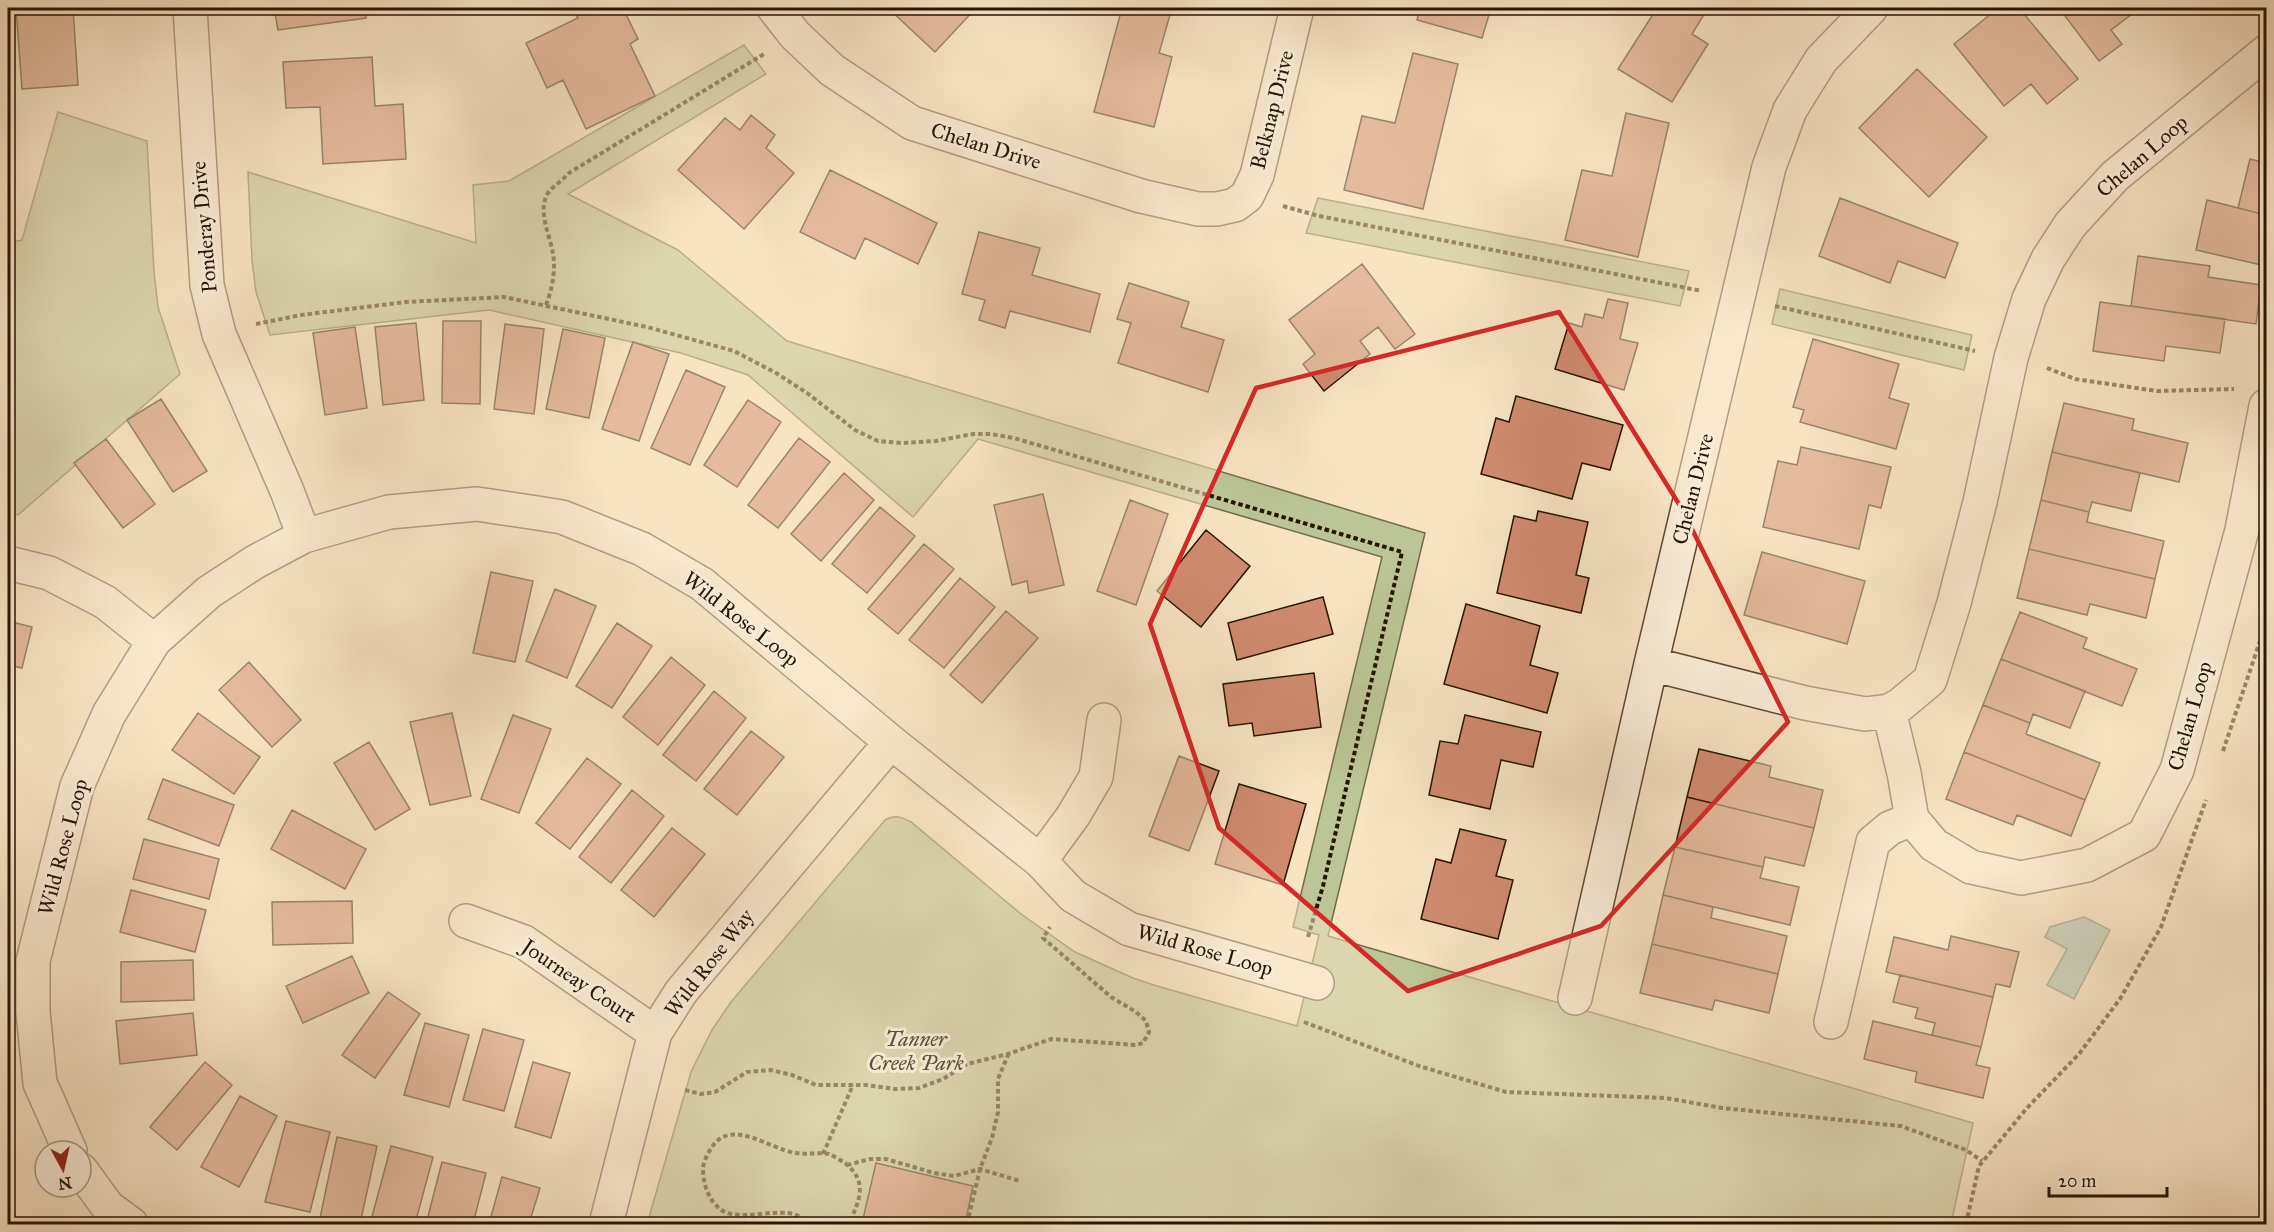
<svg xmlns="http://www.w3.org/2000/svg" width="2274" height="1232" viewBox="0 0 2274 1232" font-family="'IM FELL Great Primer',serif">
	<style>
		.green { fill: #bbc595; stroke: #716d4a; stroke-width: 1.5 }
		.water { fill: #9dbeb6; stroke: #6e7a6d; stroke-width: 1.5 }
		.building { fill: #d08b6f; stroke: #271500; stroke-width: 1.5 }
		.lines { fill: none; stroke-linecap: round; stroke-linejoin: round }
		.minor-casing { stroke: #5b4931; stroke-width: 36 }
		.path { stroke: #271500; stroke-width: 4; stroke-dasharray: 4.5 3; stroke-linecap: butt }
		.minor { stroke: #faedd8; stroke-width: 33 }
		.marked { fill: none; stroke: #d62828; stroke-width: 4.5; stroke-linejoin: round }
		.labels { text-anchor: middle; stroke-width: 6; stroke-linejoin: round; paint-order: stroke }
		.street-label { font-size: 21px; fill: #271500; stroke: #faedd8 }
		.park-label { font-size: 21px; font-style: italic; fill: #5b5334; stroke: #faedd8 }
	</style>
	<rect width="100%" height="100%" fill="#f8e4c3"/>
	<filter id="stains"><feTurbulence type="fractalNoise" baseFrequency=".00333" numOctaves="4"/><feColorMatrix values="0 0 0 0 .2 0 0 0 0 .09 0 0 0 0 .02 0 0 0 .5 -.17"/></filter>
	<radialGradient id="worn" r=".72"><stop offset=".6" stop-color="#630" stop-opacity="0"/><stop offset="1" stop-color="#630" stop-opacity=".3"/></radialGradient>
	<!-- green -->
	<path class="green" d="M744,45L766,74L568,194L678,250L787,341L1425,533L1328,936L1973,1123L1951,1224H647L691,1072L712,1030L731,1002L885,820C895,814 901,817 911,822L1021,914L1075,952L1133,978L1157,986L1297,1026L1319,935L1293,927L1382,557L978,439L913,517L748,375L681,353L489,310L270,335L256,292L252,260L248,172L476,243L473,185L509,181Z
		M58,112L147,141L154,272L158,307L180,374L18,515L8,513V243L22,240Z
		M1318,198L1689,271L1680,306L1306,233Z
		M1780,289L1972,335L1964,370L1772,324Z"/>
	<!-- water -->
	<path class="water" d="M2084,917L2110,930L2074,999L2047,985L2067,949L2045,937L2050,927Z"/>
	<!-- building -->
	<path class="building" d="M16,8H73L78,85L22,89Z
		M274,8H365L366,18L278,30Z
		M572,8H623L638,39L630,44L655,96L586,129L563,80L547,88L526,43L578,18Z
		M888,8H976L935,52Z
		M1122,8H1172L1159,53L1172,57L1154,127L1094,112Z
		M1420,8H1491L1482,38L1417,20Z
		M1657,8H1708L1692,34L1708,44L1672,102L1618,69Z
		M1998,8H2019L2078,79L2047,104L2031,84L2004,106L1954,44Z
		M2059,8H2140L2111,30L2122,44L2099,61Z
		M1413,53L1458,64L1423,209L1344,190L1362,116L1395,123Z
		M372,57L375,106L403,104L406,159L323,164L320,107L286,108L283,62Z
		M1917,69L1987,137L1929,197L1859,128Z
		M1626,113L1669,123L1638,257L1565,240L1582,170L1612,176Z
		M751,115L775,135L766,148L794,173L744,229L678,170L725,118L740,130Z
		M2250,159L2266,163V215L2238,208Z
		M830,170L937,223L918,264L865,238L855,259L800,232Z
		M1840,198L1958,243L1945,278L1898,261L1890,283L1819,256Z
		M2207,200L2266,215V266L2196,250Z
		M979,232L1040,248L1032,275L1100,294L1090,332L1010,311L1005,328L979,320L985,300L962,294Z
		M2138,256L2210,266L2208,277L2261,285L2256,324L2131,306Z
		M1362,264L1415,334L1395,349L1378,327L1360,341L1370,354L1324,391L1303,364L1315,354L1289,320Z
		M1129,283L1189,302L1181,327L1224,340L1208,392L1118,363L1131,323L1117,319Z
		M1608,299L1628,303L1620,339L1638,343L1624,390L1555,369L1569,323L1582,327L1585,314L1603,318Z
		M2100,302L2225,319L2220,353L2166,346L2164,361L2093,351Z
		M443,321H481L480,404L442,403Z
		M416,323L424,400L383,405L375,327Z
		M505,324L544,329L534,414L494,409Z
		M355,327L367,408L325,415L313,333Z
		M563,329L605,338L589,418L546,409Z
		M1813,339L1899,364L1889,398L1909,404L1896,449L1800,422L1804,410L1793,407Z
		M633,342L669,354L639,441L602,429Z
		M686,370L725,387L690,465L651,448Z
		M1516,396L1623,425L1610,470L1582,463L1572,499L1481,474L1496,418L1509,422Z
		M161,399L207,471L173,492L127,420Z
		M748,400L781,422L737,487L704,465Z
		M2064,403L2134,419L2132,430L2188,443L2179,482L2052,452Z
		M799,438L830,462L778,528L748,505Z
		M106,439L155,504L123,528L74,463Z
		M1801,447L1891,467L1881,508L1869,505L1859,549L1763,527L1778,461L1797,465Z
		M2052,452L2140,473L2131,511L2092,502L2089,512L2041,500Z
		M844,473L874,500L821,561L791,534Z
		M1043,494L1064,585L1029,593L1027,581L1012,585L994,505Z
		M1130,500L1168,514L1136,605L1097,591Z
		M2041,500L2089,512L2087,522L2164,541L2155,579L2029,549Z
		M880,507L915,536L867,593L832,564Z
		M1538,511L1588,522L1576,575L1589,578L1581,613L1497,593L1514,516L1536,521Z
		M1206,530L1250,566L1201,627L1157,591Z
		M924,544L954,569L898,634L868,609Z
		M2029,549L2155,579L2146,618L2090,604L2087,615L2017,598Z
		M1762,552L1865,581L1847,644L1744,615Z
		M491,572L533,581L515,662L473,653Z
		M960,578L995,607L944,668L909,640Z
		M555,589L596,606L567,678L526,661Z
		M1323,597L1333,634L1237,660L1228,623Z
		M1466,604L1540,626L1530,665L1558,673L1547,713L1444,684Z
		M1006,611L1038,638L982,703L950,675Z
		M2020,612L2087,638L2083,648L2137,669L2122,706L2001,659Z
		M8,621L32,627L22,668L8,665Z
		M617,623L652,646L612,708L576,686Z
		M671,657L705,685L658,745L623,717Z
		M2001,659L2085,691L2070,728L2033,714L2030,723L1983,705Z
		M249,662L301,720L272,747L219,690Z
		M1314,673L1321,727L1254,736L1252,723L1229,726L1223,684Z
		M714,691L746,718L696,781L663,755Z
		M1983,705L2030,723L2026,734L2100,763L2085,800L1964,752Z
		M198,713L260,757L234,794L172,750Z
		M452,713L471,796L430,805L410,722Z
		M513,715L551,729L519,813L481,799Z
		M1465,715L1541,732L1533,767L1501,760L1490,809L1429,795L1440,741L1458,744Z
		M751,731L784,757L737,815L704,789Z
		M369,742L410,809L375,830L334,763Z
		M1699,749L1771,766L1769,777L1823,790L1814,828L1687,797Z
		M1964,752L2085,800L2071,836L2017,815L2013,825L1946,799Z
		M1179,756L1219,771L1189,851L1149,836Z
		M587,758L621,784L570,849L536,823Z
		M163,779L234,805L219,846L148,819Z
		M1239,784L1306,804L1283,885L1215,864Z
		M632,790L664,816L611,883L579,857Z
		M1687,797L1814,828L1804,866L1765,857L1763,867L1675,847Z
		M292,810L366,849L345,889L271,849Z
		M672,828L705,854L654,917L621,890Z
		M1460,829L1506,840L1496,876L1513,880L1498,939L1421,919L1436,859L1451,863Z
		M144,839L219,859L209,899L133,879Z
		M1675,847L1763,867L1760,878L1799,887L1790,925L1663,895Z
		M131,890L206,910L195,952L120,932Z
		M1663,895L1713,907L1711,918L1787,936L1778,974L1652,944Z
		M2266,897V952L2259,951Z
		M352,901L353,943L273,945L272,902Z
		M1951,936L2019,952L2010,987L1996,984L1993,997L1886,972L1894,937L1948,950Z
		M1652,944L1778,974L1769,1013L1715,1000L1712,1010L1640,993Z
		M352,956L369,993L303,1023L286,986Z
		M193,960L194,1000L121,1002V962Z
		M1900,975L1993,997L1981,1047L1932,1035L1935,1023L1915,1018L1918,1008L1893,1002Z
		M388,992L420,1014L375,1078L342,1055Z
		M193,1013L197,1055L120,1064L116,1021Z
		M1873,1021L1981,1047L1976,1065L1990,1068L1983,1098L1915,1082L1917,1072L1864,1059Z
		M425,1023L469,1035L449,1107L404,1095Z
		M483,1029L524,1040L504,1111L463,1100Z
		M205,1062L232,1085L177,1150L150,1127Z
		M533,1062L570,1073L551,1138L515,1127Z
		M240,1096L277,1116L239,1187L201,1167Z
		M286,1121L330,1132L310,1212L265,1202Z
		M337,1137L377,1146L360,1224H350L320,1218Z
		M391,1146L433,1157L415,1224H370Z
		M442,1162L486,1173L473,1224H426Z
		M876,1163L973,1186L965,1224H888L863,1219Z
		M502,1177L540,1188L529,1224H489Z
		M8,1205L21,1224H8Z"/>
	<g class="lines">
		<defs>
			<path id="minor" d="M190,8L207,285L219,334L287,491L304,536
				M774,8L795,35L832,70L912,123L1141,196L1198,209H1217L1235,205L1247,196L1257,175L1297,8
				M8,563L49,573L105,602L154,641
				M1651,664L1805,703L1865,714L1889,711L1900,705L1930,680L1954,603L1980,502L2011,358L2029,299L2048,259L2070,225L2115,176L2266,52
				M1889,711L1904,773L1912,819L1934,845L1971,867L2021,878L2087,865L2144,835L2177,770L2242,530L2266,406
				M1040,861L1073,816L1096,777L1104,720
				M466,921L524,942L655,1033
				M1575,998L1651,664L1769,167L1790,110L1821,60L1871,8
				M1831,1022L1873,842L1890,828L1912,819
				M70,1151L40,1083L33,1012V961L77,786L109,714L154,641L209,592L255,562L304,536L389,512L477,504L537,513L562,517L642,549L702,584L891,742L1040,861L1073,896L1129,929L1317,983
				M81,1170L108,1207L131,1224
				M606,1224L655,1033L681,992L891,742"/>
		</defs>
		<!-- minor casing -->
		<use href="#minor" class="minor-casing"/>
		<!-- path -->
		<path class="path" d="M1283,206L1319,216L1702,291
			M546,305C552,290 556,269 553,254C550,235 537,211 548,193C553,186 563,180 569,173L764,54
			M1775,306L1975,351
			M256,324L301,315L406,302L504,297L647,327L734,351L776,373L807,393L855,430L878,441L902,443L936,441L973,434H991L1014,438L1402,552L1323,886L1308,937
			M2047,368L2075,379L2157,391L2234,389
			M2223,751L2266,623
			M1304,1022L1419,1066L1506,1092L1666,1098L1722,1108L1901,1126L1966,1150L1982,1161
			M685,1090L701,1094L715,1092L747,1072L771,1070L792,1075L816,1085H866L895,1089L919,1088L943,1079L967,1064L1008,1054L1051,1039L1136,1045L1143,1043L1149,1032L1146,1021L1136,1012L1111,997L1043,938L1050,927
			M823,1154L853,1085
			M847,1165L870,1159H886L934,1173L954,1176L980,1169L1020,1181
			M812,1224C807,1222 802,1217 796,1215C776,1207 737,1223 720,1209C708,1199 703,1184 703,1168C704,1160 708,1153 712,1147C732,1117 771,1150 796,1153C807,1155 818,1152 829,1154C834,1156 840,1160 845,1163C869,1182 859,1201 849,1224
			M967,1224L980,1169L992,1138L998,1112V1079L1008,1055
			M1966,1224L1979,1166L2027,1108L2079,1054L2120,999L2161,927L2206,800"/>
		<!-- minor -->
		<use href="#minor" class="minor"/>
	</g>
	<!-- marked area -->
	<path d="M0 0H2274V1232H0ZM1559,312L1682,509L1788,722L1601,926L1408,991L1219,828L1150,624L1256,388Z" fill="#f8e4c3" fill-opacity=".55" fill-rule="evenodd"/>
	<path class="marked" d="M1559,312L1682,509L1788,722L1601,926L1408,991L1219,828L1150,624L1256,388Z"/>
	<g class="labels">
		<!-- street labels -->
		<g class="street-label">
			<text transform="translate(1272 110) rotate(-76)" y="7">Belknap Drive</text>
			<text transform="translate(986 146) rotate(17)" y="7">Chelan Drive</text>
			<text transform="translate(2142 156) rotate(-41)" y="7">Chelan Loop</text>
			<text transform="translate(204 227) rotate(-95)" y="7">Ponderay Drive</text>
			<text transform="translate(1693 489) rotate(-76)" y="7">Chelan Drive</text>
			<text transform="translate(741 619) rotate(38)" y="7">Wild Rose Loop</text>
			<text transform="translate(2190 716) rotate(-74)" y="7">Chelan Loop</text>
			<text transform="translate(63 847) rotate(-75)" y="7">Wild Rose Loop</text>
			<text transform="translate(1205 950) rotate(16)" y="7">Wild Rose Loop</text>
			<text transform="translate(709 963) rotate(-52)" y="7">Wild Rose Way</text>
			<text transform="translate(579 981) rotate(34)" y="7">Journeay Court</text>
		</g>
		<!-- park labels -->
		<g class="park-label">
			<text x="916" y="1046">Tanner<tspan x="916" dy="24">Creek Park</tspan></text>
		</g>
	</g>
	<!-- margin -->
	<rect width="2274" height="1232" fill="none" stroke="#f8e4c3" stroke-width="30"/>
	<rect x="9" y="9" width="2256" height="1214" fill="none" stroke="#271500" stroke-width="3"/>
	<rect x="15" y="15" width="2244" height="1202" fill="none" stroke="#271500" stroke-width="1.5"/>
	<!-- north arrow -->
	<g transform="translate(63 1169) rotate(172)"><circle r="28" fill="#faedd8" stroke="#a69782" stroke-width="1.5"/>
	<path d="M0-4.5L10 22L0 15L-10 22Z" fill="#8f2418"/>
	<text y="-9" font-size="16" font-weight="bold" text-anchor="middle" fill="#271500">N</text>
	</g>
	<!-- scale -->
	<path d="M2049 1187v9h118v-9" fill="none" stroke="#271500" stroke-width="3"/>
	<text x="2058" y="1187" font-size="18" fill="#271500" stroke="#faedd8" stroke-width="4.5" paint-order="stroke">20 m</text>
	<rect width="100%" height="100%" filter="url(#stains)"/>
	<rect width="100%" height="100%" fill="url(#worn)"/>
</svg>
